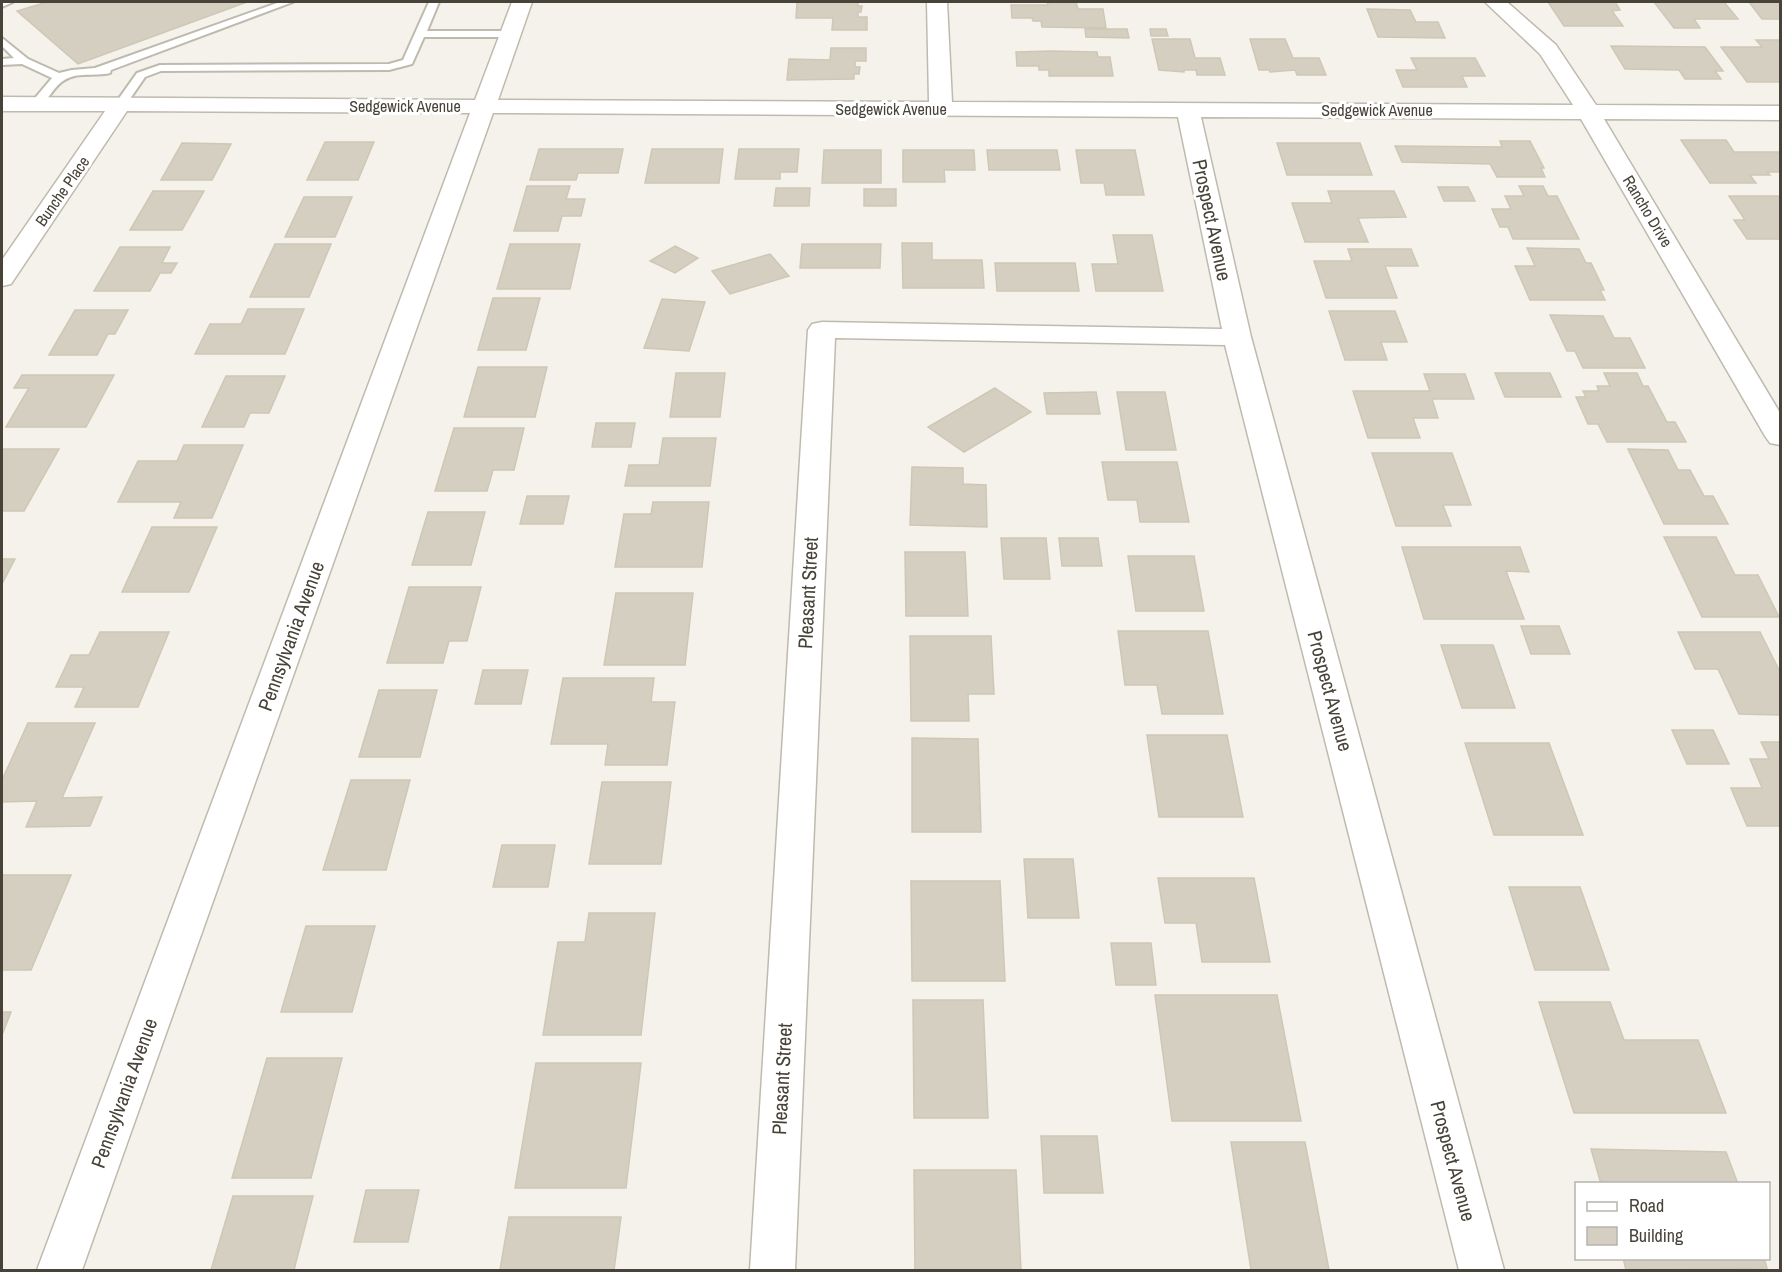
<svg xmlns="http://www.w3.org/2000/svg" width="1782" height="1272" viewBox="0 0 1782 1272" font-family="'Archivo Narrow',sans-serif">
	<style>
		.building { fill: #d5cfc1; stroke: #cfc7b5; stroke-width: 1.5 }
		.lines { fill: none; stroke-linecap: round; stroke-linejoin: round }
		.service-casing { stroke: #bfbaae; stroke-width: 4 }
		.minor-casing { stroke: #bfbaae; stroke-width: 3 }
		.service { fill: #fff; fill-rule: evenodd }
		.minor { fill: #fff; fill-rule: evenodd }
		.labels { text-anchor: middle; stroke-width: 6; stroke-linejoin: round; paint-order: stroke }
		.far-street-label { font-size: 16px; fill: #484339; stroke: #fff }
		.street-label { font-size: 20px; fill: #484339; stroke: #fff }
	</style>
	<rect width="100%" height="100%" fill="#f4f2eb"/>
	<!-- building -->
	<path class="building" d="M47,2H247L78,64L17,11Z
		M797,2H858V6H862L861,12H858V17H867V30H832L833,18H796Z
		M1047,2H1076L1078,9H1103L1106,28L1042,27L1041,21H1033L1032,18H1012L1011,5H1048Z
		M1548,2H1635H1615L1620,10L1612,11L1623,26H1564Z
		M1654,2H1724L1738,19H1694L1700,28H1674Z
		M1749,2H1780V19H1762Z
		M1367,9L1410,10L1416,22H1438L1445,38L1378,37Z
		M1085,29H1127L1129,38L1086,37Z
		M1150,29H1166L1168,36H1151Z
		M1152,39H1190L1195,58H1220L1225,75H1197L1196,70H1184V72L1159,70Z
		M1250,39H1285L1293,58H1319L1326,75H1297L1295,70L1270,72L1269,70H1259Z
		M1756,40H1780V82H1747L1721,47H1762Z
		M1611,46L1705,47L1723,71H1715L1721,79H1685L1679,70L1625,69Z
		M831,48H866V61H855V67H860L859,74H854V79L787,80L789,59L830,60Z
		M1051,51L1097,52L1098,57H1110L1113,76H1049V70H1039V66H1017L1016,52Z
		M1411,58H1475L1485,76H1462L1467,87H1403L1396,70H1417Z
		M1681,140H1726L1734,152H1780V172H1767L1770,175H1750L1756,183H1710Z
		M1500,141H1530L1544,168H1541L1545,177H1497L1490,164L1402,162L1395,146L1502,147Z
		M325,142H374L358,180H307Z
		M182,143L231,144L212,180H161Z
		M1277,143H1360L1372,175H1287Z
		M539,149H623L618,173H578L576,180H530Z
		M652,149H723L719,183H645Z
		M739,149H799L797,172H780V179H735Z
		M824,150H881V183H822Z
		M903,150H974L975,170H944L945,182H903Z
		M987,150H1057L1060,170H989Z
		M1076,150H1135L1144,195H1106L1104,183H1081Z
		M527,186H570L566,199H585L581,216H562L558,231H514Z
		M1519,186H1543L1548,196H1557L1579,239H1513L1508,227H1500L1492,209H1511L1505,196H1524Z
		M1438,187H1468L1475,201H1444Z
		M776,188H810L809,206H774Z
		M864,189H896V206H864Z
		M153,191H204L182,230H130Z
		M1328,191H1394L1406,217L1358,218L1368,242H1305L1292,203H1332Z
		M1729,196H1778L1780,200V239H1747L1734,220H1745Z
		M304,197H352L335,237H285Z
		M1113,235H1152L1163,291H1096L1092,264H1118Z
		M902,243H932V260H982L984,288H903Z
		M275,244H331L309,297H250Z
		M510,244H580L570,289H497Z
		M802,244H881L880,268H800Z
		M675,246L698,258L675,273L650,261Z
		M120,247H170L162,263H177L171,273H160L150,291H94Z
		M1527,248L1579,249L1586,263H1591L1604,290H1600L1605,300H1530L1515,266H1535Z
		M1348,249H1411L1418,266H1385L1397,298H1326L1314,261H1352Z
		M770,254L789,276L730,294L712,271Z
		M995,263H1075L1079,291H997Z
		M493,298H540L526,350H478Z
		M662,299L705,302L689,351L644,348Z
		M248,309H304L285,354H195L210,324H241Z
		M75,310H128L115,334H108L97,355H49Z
		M1329,311H1395L1407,342H1381L1387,360H1345Z
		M1550,315L1603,316L1614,338H1630L1645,368H1583L1575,351H1567Z
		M478,367H547L535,417H464Z
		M676,373H725L720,417H670Z
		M1495,373H1550L1561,397H1505Z
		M1604,373H1637L1643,386H1648L1667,422H1675L1686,442H1607L1598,424H1588L1576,397H1586L1583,391H1599L1597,386H1610Z
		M1424,374H1465L1474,399H1432L1438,418H1413L1420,438H1368L1353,391H1430Z
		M22,375H114L86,427H6L29,388H14Z
		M226,376H285L269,413H250L244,427H202Z
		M995,388L1031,412L964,452L928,427Z
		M1096,392L1100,414H1047L1044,393Z
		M1117,392H1165L1176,450H1126Z
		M596,423H635L631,447H592Z
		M454,428H524L514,470H493L487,491H435Z
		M663,438H716L710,486H625L629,465H659Z
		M184,445H243L212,518H174L181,502H118L138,461H177Z
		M2,449H59L24,511H2Z
		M1628,449L1668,450L1678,470H1690L1704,496H1713L1728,524H1664Z
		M1372,453H1452L1471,505H1443L1451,526H1396Z
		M1102,462H1177L1189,522H1140L1137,500H1108Z
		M912,467L963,468V484L986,485L987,527L910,525Z
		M527,496H569L563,524H520Z
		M653,502H709L702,567H615L624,514H651Z
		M428,512H485L471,565H412Z
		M152,527H217L189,592H122Z
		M1664,537H1716L1735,575H1758L1779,617H1702Z
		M1001,538H1046L1050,579H1004Z
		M1059,538H1098L1102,566H1062Z
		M1402,547H1520L1529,572L1506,571L1524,619H1424Z
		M905,552H965L968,616H906Z
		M1128,556H1194L1204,611H1136Z
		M2,559H15L2,584Z
		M409,587H481L467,641H449L443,663H387Z
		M616,593H693L685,665H604Z
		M1521,626H1559L1570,654H1531Z
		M1118,631H1208L1223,714H1162L1157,685H1125Z
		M100,632H169L138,707H75L84,687H56L71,655H89Z
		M1678,632H1760L1780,672V715L1739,714L1718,669H1695Z
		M910,636H991L994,694H968L969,721H911Z
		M1441,645H1493L1515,708H1462Z
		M483,670H528L521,704H475Z
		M563,678H654L651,702H675L667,765H605L608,744H551Z
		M379,690H437L420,757H359Z
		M28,723H95L62,798L102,797L90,826L26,827L37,801L2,802V780Z
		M1672,730H1713L1729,764H1687Z
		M1147,735H1227L1243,817H1159Z
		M912,738L978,739L981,832H912Z
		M1761,742H1780V826H1747L1731,788H1762L1750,759H1769Z
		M1465,743H1549L1583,835H1494Z
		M351,780H410L386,870H323Z
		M602,782H671L661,864H589Z
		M502,845H555L548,887H493Z
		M1024,859H1073L1079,918H1028Z
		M2,875H71L31,970H2Z
		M1158,878H1254L1270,962H1202L1196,923H1165Z
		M911,881H1000L1005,981H912Z
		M1509,887H1580L1609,970H1535Z
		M589,913H655L641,1035H543L558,942H585Z
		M306,926H375L352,1012H281Z
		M1111,943H1151L1156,985H1116Z
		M1155,995H1277L1301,1121H1172Z
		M913,1000H983L988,1118H914Z
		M1539,1002H1610L1624,1040H1698L1726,1113H1574Z
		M2,1012H11L2,1035Z
		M267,1058H342L311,1178H232Z
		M536,1063H641L626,1188H515Z
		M1041,1136H1097L1103,1193H1044Z
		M1231,1142H1305L1329,1270H1251Z
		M1591,1149L1726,1152L1738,1184H1601Z
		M914,1170H1016L1021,1270H915Z
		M366,1190H419L408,1242H354Z
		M233,1196H313L294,1270H211Z
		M509,1217H621L614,1270H500Z
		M1623,1258H1764L1767,1268L1626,1270Z"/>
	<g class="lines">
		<defs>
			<path id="service" d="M2,2H13L2,7Z
				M280,2H293L111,70L110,73C95,77 77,71 63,81C53,87 47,104 36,107L30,104L52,78L22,64L2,65V59L14,58L2,46V38L28,59L59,73L72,70L95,68Z
				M429,2H439L427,31H510L515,34L510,37H424L412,64L389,70L161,71L145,77L125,106H117L115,104L137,73L160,65L389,64L403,60Z"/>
			<path id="minor" d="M512,2H532L498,100L929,102L927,2H947L952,102L1573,105L1540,54L1485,2H1507L1556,45L1596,105L1780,106V120L1604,119L1780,413V445L1770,443L1765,436L1581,119L1201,117L1251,337L1504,1270H1459L1225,345L835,338L795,1270H750L808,330L812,324L822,322L1222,329L1178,117L493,113L82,1270H37L470,113L127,111L11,284L2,286V260L105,111H2V97L475,100Z"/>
		</defs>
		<!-- service casing -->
		<use href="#service" class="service-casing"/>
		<!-- minor casing -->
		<use href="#minor" class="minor-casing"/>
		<!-- service -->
		<use href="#service" class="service"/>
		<!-- minor -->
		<use href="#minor" class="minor"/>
	</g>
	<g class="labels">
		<!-- far-street labels -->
		<g class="far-street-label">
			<text x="405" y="112">Sedgewick Avenue</text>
			<text x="891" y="115">Sedgewick Avenue</text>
			<text x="1377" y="116">Sedgewick Avenue</text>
			<text transform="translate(62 191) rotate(-55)" y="6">Bunche Place</text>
			<text transform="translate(1648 211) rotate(59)" y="6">Rancho Drive</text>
		</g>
		<!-- street labels -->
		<g class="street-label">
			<text transform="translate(1212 220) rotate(78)" y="7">Prospect Avenue</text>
			<text transform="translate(808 593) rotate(-87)" y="7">Pleasant Street</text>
			<text transform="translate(291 636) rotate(-70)" y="7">Pennsylvania Avenue</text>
			<text transform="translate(1330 691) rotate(75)" y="7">Prospect Avenue</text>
			<text transform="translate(782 1079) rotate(-87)" y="7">Pleasant Street</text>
			<text transform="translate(124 1093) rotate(-70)" y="7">Pennsylvania Avenue</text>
			<text transform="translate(1453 1161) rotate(75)" y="7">Prospect Avenue</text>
		</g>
	</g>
	<!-- border -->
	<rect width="1782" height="1272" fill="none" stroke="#484339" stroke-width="6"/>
	<!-- legend -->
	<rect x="1575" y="1182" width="195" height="78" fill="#ffffff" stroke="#b6b4b0" stroke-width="1.5"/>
	<rect x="1587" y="1202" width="30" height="9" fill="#ffffff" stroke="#b6b4b0" stroke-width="1.5"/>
	<text x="1629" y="1212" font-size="18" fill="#484339">Road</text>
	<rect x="1587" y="1227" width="30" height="18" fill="#d5cfc1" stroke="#b6b4b0" stroke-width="1.5"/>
	<text x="1629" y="1242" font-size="18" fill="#484339">Building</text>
</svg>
